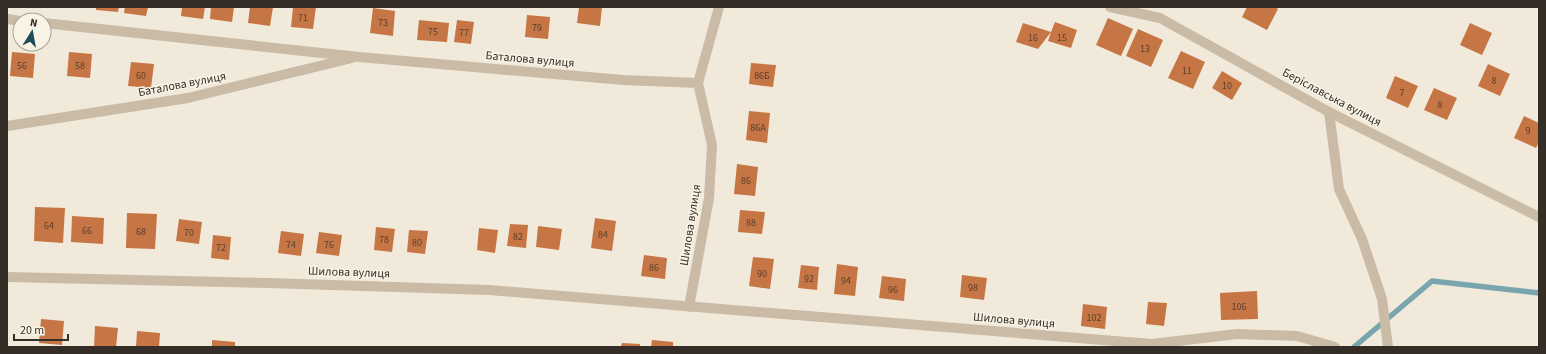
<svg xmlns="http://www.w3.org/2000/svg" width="1546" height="354" viewBox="0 0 1546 354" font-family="'Source Sans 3',sans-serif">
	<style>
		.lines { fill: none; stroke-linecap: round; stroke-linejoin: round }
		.stream { stroke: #79a5ae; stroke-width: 5.5 }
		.building { fill: #c67544 }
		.service { stroke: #c9bba6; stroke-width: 10 }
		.minor { stroke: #c9bba6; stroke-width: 10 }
		.labels { text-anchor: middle; stroke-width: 3; stroke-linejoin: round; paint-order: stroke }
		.number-label { font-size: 10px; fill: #59402e }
		.street-label { font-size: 12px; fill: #352e27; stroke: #f9f3e6 }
	</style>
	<rect width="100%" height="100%" fill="#f1eada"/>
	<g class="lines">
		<!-- stream -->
		<path class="stream" d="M1354,347L1432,281L1539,293"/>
	</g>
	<!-- building -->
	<path class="building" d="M96,7H119L118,12L96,10Z
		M125,7H148L146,16L124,13Z
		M182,7H205L203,19L181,16Z
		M211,7H234L232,22L210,19Z
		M250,7H273L270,26L248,23Z
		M293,7H316L313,29L291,27Z
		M579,7H602L600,26L577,23Z
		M1247,7H1275L1278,9L1267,30L1242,17Z
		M373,8L395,11L393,36L370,33Z
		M527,15L550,17L548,39L525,37Z
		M1108,18L1133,29L1121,56L1096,45Z
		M419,20L449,23L447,42L417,40Z
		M457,20L474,22L471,44L454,42Z
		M1055,22L1077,30L1071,48L1048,41L1051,32L1038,49L1016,42L1023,23L1051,32Z
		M1470,23L1492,33L1482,55L1460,45Z
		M1138,29L1163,40L1151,67L1126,56Z
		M1181,51L1205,62L1193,89L1168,78Z
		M12,52L35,54L33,78L10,76Z
		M69,52L92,54L90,78L67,76Z
		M131,62L154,64L151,88L128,86Z
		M751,63L776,65L773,87L749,84Z
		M1488,64L1510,74L1500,96L1478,86Z
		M1222,71L1242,83L1232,100L1212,88Z
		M1395,76L1418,86L1408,108L1386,98Z
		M1434,88L1457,98L1447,120L1424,110Z
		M749,111L770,113L767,143L746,140Z
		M1524,116L1539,123V142L1536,148L1514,138Z
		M737,164L758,167L755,196L734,194Z
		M35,207L65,208L63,243L34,241Z
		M740,210L765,212L762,234L738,232Z
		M127,213L157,214L155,249L126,248Z
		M72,216L104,218L103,244L71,242Z
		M595,218L616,221L612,251L591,248Z
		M179,219L202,222L199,244L176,241Z
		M510,224L528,225L526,248L507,246Z
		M538,226L562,229L559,250L536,247Z
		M376,227L395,229L392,252L374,250Z
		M479,228L498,230L495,253L477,250Z
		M409,230L428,231L425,254L407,252Z
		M281,231L304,234L301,256L278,253Z
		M319,232L342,235L339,256L316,253Z
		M213,235L231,237L229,260L211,258Z
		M644,255L667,258L665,279L641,276Z
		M753,257L774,259L770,289L749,286Z
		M837,264L858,267L855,296L834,294Z
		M801,265L819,267L817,290L798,288Z
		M962,275L987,278L984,300L960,297Z
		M882,276L906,279L904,301L879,298Z
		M1257,291L1258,319L1221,320L1220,293Z
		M1148,302L1167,303L1164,326L1146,324Z
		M1083,304L1107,307L1105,329L1081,326Z
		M41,319L64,321L62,345L39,343Z
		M95,326L118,328L116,347H94Z
		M137,331L160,333L159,347H136Z
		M212,340L235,342V347H212Z
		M652,340L673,342V347H651Z
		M622,343L640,344V347H621Z"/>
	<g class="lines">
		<!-- service -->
		<path class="service" d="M1329,112L1339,189L1362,239L1382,299L1388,347"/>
		<!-- minor -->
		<path class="minor" d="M1110,7L1160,18L1329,112L1539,217
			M7,19L20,21
			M44,23L359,57L623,80L698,83
			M7,126L188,98L352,58
			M7,277L269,283L489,290L1152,344L1237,334L1297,336L1335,347
			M689,307L709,198L712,145L698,83L719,7"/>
	</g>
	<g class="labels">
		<!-- number labels -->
		<g class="number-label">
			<text x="303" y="21">71</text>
			<text x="383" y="26">73</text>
			<text x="537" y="31">79</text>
			<text x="433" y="35">75</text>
			<text x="464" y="36">77</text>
			<text x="1033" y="41">16</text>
			<text x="1062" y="41">15</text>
			<text x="1145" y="52">13</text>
			<text x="22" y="69">56</text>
			<text x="80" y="69">58</text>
			<text x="1187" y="74">11</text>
			<text x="141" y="79">60</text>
			<text x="762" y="79">86Б</text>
			<text x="1494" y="84">8</text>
			<text x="1227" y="89">10</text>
			<text x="1402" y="96">7</text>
			<text x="1440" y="108">8</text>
			<text x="758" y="131">86А</text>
			<text x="1528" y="134">9</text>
			<text x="746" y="184">86</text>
			<text x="751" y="226">88</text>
			<text x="49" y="229">64</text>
			<text x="87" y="234">66</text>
			<text x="141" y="235">68</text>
			<text x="189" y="236">70</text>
			<text x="603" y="238">84</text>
			<text x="518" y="240">82</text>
			<text x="384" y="243">78</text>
			<text x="417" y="246">80</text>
			<text x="291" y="248">74</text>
			<text x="329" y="248">76</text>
			<text x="221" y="251">72</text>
			<text x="654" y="271">86</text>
			<text x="762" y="277">90</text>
			<text x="809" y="282">92</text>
			<text x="846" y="284">94</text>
			<text x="973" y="291">98</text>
			<text x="893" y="293">96</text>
			<text x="1239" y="310">106</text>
			<text x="1094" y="321">102</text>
		</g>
		<!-- street labels -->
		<g class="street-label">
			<text transform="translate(530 59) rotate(5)" y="4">Баталова вулиця</text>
			<text transform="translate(182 84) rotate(-11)" y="4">Баталова вулиця</text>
			<text transform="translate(1332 97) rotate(28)" y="4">Беріславська вулиця</text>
			<text transform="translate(690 225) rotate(-81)" y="4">Шилова вулиця</text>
			<text transform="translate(349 272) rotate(2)" y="4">Шилова вулиця</text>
			<text transform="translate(1014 320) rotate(5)" y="4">Шилова вулиця</text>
		</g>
	</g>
	<!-- border -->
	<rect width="1546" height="354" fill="none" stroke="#352e27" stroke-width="16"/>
	<!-- north arrow -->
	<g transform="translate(32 32) rotate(11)"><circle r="19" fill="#f9f3e6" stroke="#aba49a"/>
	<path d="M0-3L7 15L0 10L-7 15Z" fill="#1d4b57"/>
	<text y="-6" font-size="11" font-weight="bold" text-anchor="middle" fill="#352e27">N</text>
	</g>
	<!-- scale -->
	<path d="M14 334v6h54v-6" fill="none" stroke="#352e27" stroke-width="2"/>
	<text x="20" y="334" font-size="12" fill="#352e27" stroke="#f9f3e6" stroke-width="3" paint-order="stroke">20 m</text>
</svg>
